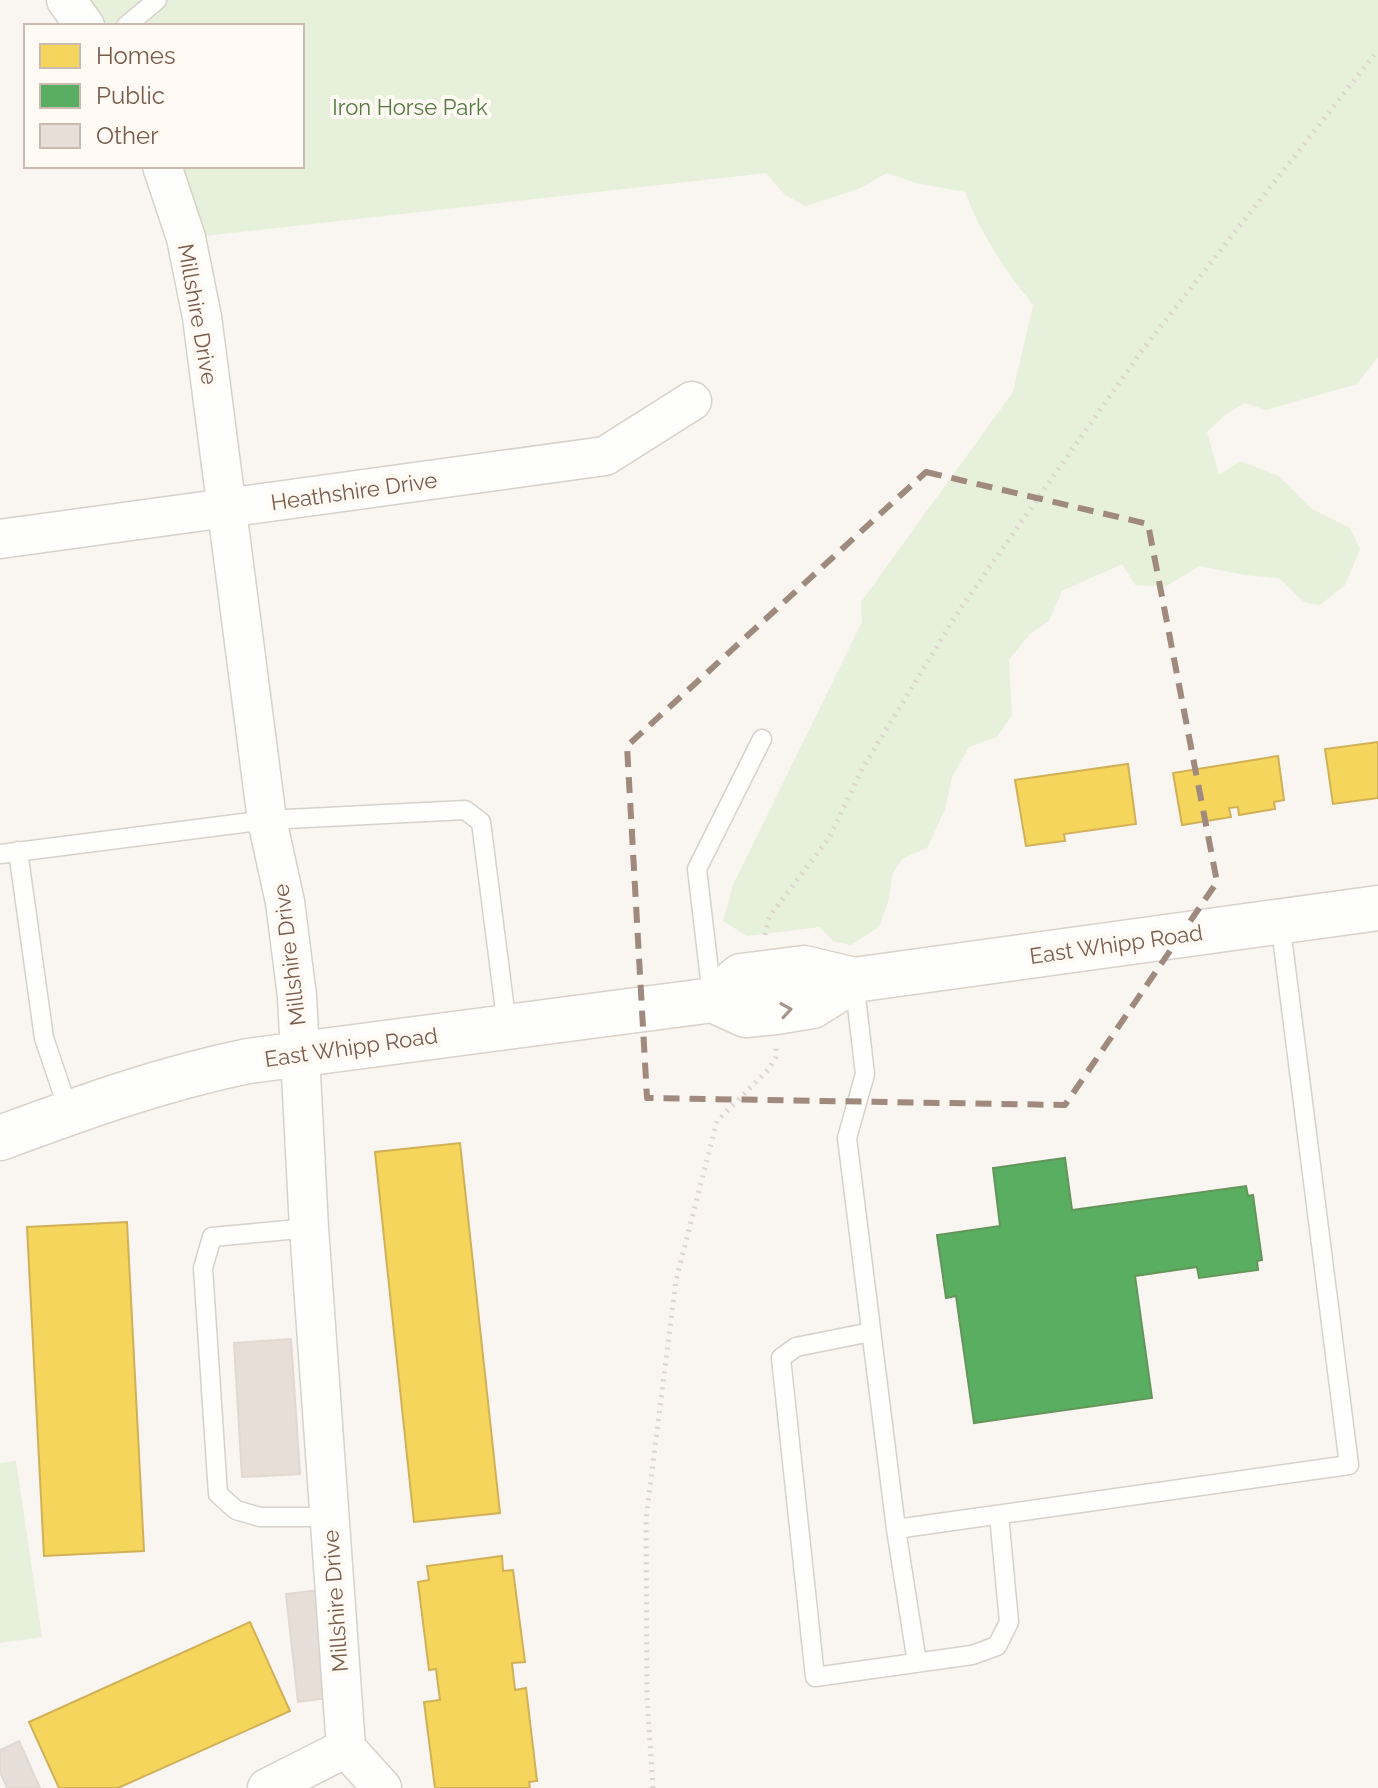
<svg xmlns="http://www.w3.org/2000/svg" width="1378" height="1788" viewBox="0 0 1378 1788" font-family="Raleway,sans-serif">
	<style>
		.green { fill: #e7f0db }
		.homes { fill: #f6d55c; stroke: #d1b158; stroke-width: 2 }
		.public { fill: #5aae61; stroke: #64955b; stroke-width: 2 }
		.building { fill: #e6ded7; stroke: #e2d8d2; stroke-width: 2 }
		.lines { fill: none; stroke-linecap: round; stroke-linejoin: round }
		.service-casing { stroke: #d7d1cb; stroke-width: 21 }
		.minor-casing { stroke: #d7d1cb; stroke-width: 41 }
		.secondary-casing { stroke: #d9d2cb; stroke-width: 47 }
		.path { stroke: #dcd5d0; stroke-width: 5; stroke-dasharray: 2 6; stroke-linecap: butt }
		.service { stroke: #fefefd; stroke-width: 18 }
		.minor { stroke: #fefefd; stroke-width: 38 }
		.secondary { stroke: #fefefd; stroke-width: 44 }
		.oneway { stroke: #a8958b }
		.marked { fill: none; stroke: #9f8a7d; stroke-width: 6; stroke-dasharray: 16 10; stroke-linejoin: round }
		.labels { text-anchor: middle; stroke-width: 8; stroke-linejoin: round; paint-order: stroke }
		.park-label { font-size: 22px; fill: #537a41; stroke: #fffaf3 }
		.street-label { font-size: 22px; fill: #7a5c4d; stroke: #fffaf3 }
	</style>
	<rect width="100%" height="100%" fill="#f9f5f0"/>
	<!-- green -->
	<path class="green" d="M66,0H1378V357L1357,384L1266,410L1245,403L1225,415L1207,432L1219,475L1240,461L1279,476L1312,509L1350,528L1360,549L1345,585L1320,605L1304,602L1279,578L1245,575L1199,566L1165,587L1135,585L1122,564L1062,591L1049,621L1030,634L1009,660L1012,715L997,737L969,747L952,777L945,809L928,847L902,859L892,875L889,899L879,927L851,945L833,941L820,927L747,936L723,921L733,885L862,622L861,602L1013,392L1033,305C1005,270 981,234 965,192L916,183L887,173L858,189L806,206L785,195L766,173L186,238L162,166H302V26H85Z
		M16,1461L42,1637L0,1643V1463Z"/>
	<!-- homes -->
	<path class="homes" d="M1378,742V798L1333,804L1325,749Z
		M1278,756L1284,800L1274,802L1275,809L1239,815L1238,807L1229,808L1231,817L1182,825L1173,773Z
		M1128,764L1136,824L1064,834L1065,841L1026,846L1015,780Z
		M460,1143L500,1513L414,1522L375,1152Z
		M127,1222L144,1551L44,1556L27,1227Z
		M502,1556L503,1571L513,1570L525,1662L512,1663L515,1690L526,1688L537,1781L529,1782L530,1788H435L424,1702L440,1700L436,1669L429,1670L418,1582L429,1580L427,1566Z
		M250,1622L290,1711L118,1788H59L29,1722Z"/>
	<!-- public -->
	<path class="public" d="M1065,1158L1072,1210L1246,1186L1248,1196L1253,1195L1262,1260L1257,1261L1258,1270L1199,1278L1197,1267L1135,1276L1152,1398L974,1423L956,1296L946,1298L937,1235L1000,1226L993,1168Z"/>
	<!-- building -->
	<path class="building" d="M291,1339L300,1474L242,1477L234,1343Z
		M318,1590L329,1698L298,1702L286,1594Z
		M19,1741L40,1788H7L0,1772V1750Z"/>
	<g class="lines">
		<defs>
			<path id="service" d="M126,26L157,0
				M18,851L44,1038L69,1112
				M0,854L267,820L465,810L481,822L507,1026
				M854,980L865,1074L847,1138L896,1529L1349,1465L1280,921
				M712,996L697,869L762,739
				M309,1228L212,1237L203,1268L218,1494L236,1510L260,1517H329
				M871,1332L796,1347L781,1358L815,1677L972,1655L997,1646L1009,1622L999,1515
				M896,1529L917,1663"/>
			<path id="minor" d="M66,0L85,26
				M162,166L186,238L202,317L267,820L285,902L297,996L309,1228L346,1748L382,1788
				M0,539L605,456L692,401
				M267,1788L346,1748"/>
			<path id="secondary" d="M713,1000L741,976L804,968L854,980L1378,908
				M0,1138C84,1107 161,1079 248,1061L713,1000L746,1015L776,1012L812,1006L854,980"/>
		</defs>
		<!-- service casing -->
		<use href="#service" class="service-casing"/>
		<!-- minor casing -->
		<use href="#minor" class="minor-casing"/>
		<!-- secondary casing -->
		<use href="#secondary" class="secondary-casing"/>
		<!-- path -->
		<path class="path" d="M765,935L769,917L829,838L862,769L960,609L1143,349L1378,50
			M653,1788L647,1697L646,1519L676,1280L717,1121L768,1070L776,1057V1048"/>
		<!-- service -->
		<use href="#service" class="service"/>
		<!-- minor -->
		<use href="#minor" class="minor"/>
		<!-- secondary -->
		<use href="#secondary" class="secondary"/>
	</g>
	<!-- one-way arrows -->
	<defs><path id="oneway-chevron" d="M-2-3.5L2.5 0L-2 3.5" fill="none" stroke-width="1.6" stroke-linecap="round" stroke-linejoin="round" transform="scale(2)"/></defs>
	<use class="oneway" href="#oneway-chevron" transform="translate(786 1010) rotate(-9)"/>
	<!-- marked area -->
	<path class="marked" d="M926,472L1148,524L1217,882L1065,1105L647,1098L627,746Z"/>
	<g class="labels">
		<!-- park labels -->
		<g class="park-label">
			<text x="410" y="115">Iron Horse Park</text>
		</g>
		<!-- street labels -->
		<g class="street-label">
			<text transform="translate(198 314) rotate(80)" y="8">Millshire Drive</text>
			<text transform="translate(354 491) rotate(-8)" y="8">Heathshire Drive</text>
			<text transform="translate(1116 944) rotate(-8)" y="8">East Whipp Road</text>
			<text transform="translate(289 955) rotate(-97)" y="8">Millshire Drive</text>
			<text transform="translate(351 1047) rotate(-8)" y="8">East Whipp Road</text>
			<text transform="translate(335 1601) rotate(-94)" y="8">Millshire Drive</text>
		</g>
	</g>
	<!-- legend -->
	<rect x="24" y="24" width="280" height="144" fill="#fffaf3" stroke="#cabbb1" stroke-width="2"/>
	<rect x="40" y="44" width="40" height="24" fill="#f6d55c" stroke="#cabbb1" stroke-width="2"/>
	<text x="96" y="64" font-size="24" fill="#7a5c4d">Homes</text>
	<rect x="40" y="84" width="40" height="24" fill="#5aae61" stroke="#cabbb1" stroke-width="2"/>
	<text x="96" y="104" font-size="24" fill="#7a5c4d">Public</text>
	<rect x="40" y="124" width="40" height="24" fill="#e6ded7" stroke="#cabbb1" stroke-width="2"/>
	<text x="96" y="144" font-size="24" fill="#7a5c4d">Other</text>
</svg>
